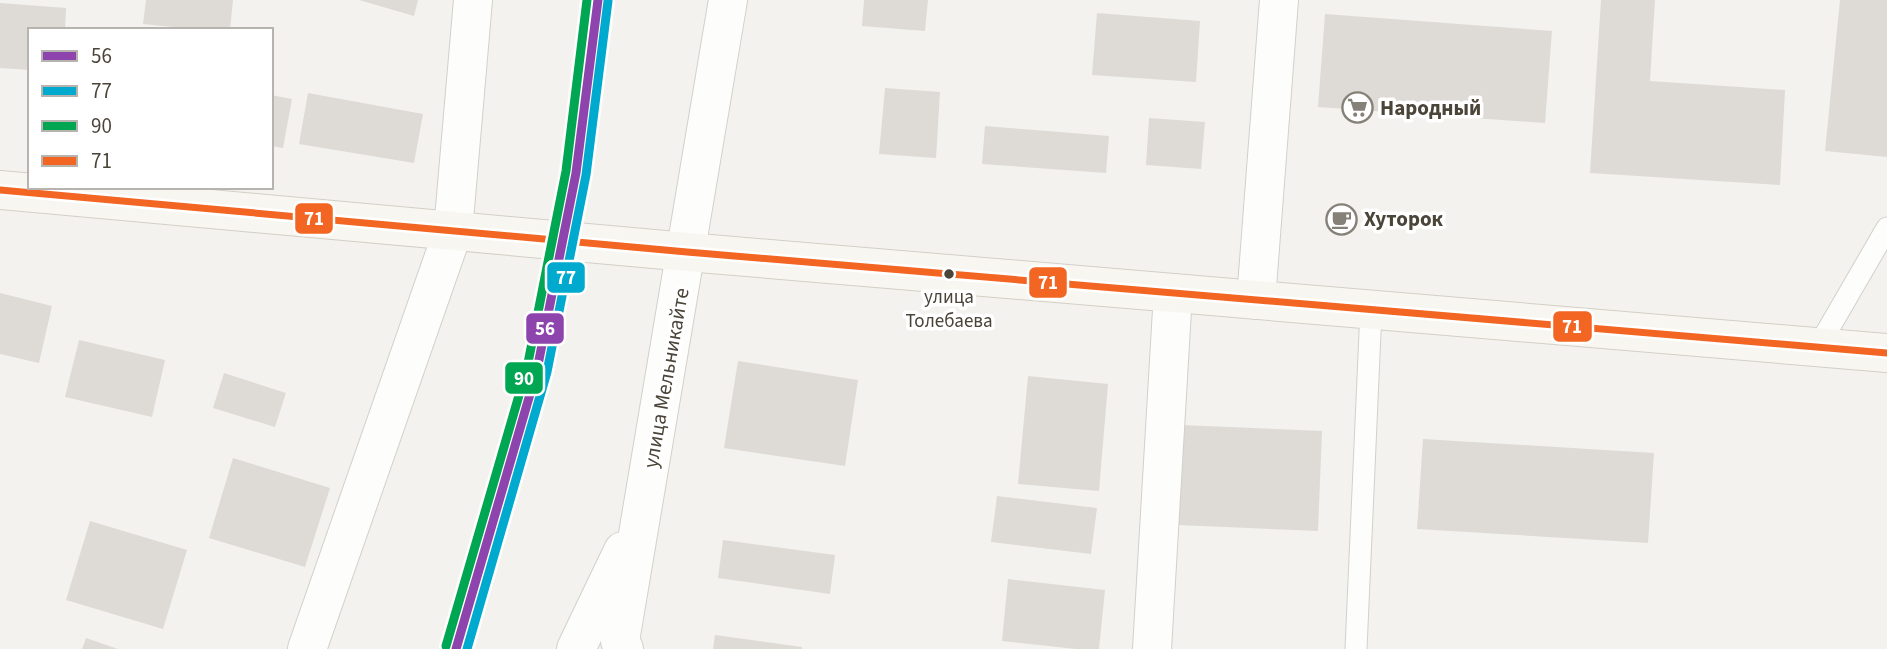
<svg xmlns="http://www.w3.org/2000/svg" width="1887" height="649" viewBox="0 0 1887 649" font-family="'Source Sans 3',sans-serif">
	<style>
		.building { fill: #dedbd6 }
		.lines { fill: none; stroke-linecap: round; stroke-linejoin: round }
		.lane-casing { stroke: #d2d0cb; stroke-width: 23 }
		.street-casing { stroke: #d2d0cb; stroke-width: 40 }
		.secondary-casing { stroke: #d3cfc5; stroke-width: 40 }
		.lane { stroke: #fdfdfc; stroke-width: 21 }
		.street { stroke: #fdfdfc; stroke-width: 38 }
		.secondary { stroke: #f7f6f1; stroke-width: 38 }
		.bus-1-casing { stroke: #fff; stroke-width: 12 }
		.bus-1 { stroke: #f26522; stroke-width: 7 }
		.rail-1-casing { stroke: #fff; stroke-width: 14 }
		.rail-2-casing { stroke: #fff; stroke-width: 14 }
		.rail-3-casing { stroke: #fff; stroke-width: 14 }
		.rail-1 { stroke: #8e44ad; stroke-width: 9 }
		.rail-2 { stroke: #00a9ce; stroke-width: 9 }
		.rail-3 { stroke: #00a651; stroke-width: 9 }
		.bus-dot { fill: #4b4439; stroke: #fff; stroke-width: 2.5 }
		.labels { text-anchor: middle; stroke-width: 7; stroke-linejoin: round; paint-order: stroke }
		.bus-label { font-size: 19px; fill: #4b4439; stroke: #fff }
		.poi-label { font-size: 21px; font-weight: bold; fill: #4b4439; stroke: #fff; text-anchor: start }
		.street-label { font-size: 21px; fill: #4b4439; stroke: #fff }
		.line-badge { stroke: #fff; stroke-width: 2.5 }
		.badge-label { font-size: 19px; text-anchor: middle; font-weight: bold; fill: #fff }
	</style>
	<rect width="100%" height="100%" fill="#f4f2ee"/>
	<!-- building -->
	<path class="building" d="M146,0H233L230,30H203L143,24Z
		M359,0H418L414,16Z
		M864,0H928L925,31L862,26Z
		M1601,0H1655L1650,81L1785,90L1780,185L1590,173Z
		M1840,0H1887V157L1825,151Z
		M0,3L66,8L65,30H30V70L0,68Z
		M1097,13L1200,21L1196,82L1092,75Z
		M1325,14L1552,31L1545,123L1318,107Z
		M885,88L940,92L936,158L879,154Z
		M308,93L423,114L414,163L299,144Z
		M271,95L292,99L283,148L271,146Z
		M1149,118L1205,122L1201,169L1146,165Z
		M985,126L1109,136L1106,173L982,164Z
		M0,293L52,306L39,363L0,354Z
		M79,340L165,360L152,417L65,397Z
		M738,361L858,380L845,466L724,448Z
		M224,373L286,393L275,427L213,408Z
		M1028,376L1108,384L1099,491L1018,484Z
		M1181,425L1322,431L1318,531L1177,525Z
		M1423,439L1654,453L1648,543L1417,529Z
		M233,458L330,488L305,567L209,538Z
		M997,496L1097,508L1091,554L991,542Z
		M90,521L187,550L163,629L66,600Z
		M723,540L835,555L830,594L718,578Z
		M1008,579L1105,590L1099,649H1076L1002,641Z
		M715,635L802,647V649H713Z
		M86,638L118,649H82Z"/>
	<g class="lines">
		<defs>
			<path id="lane" d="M1818,347L1887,228
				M1356,649L1371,310"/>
			<path id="street" d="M1256,300L1279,0
				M307,649L453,231L473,0
				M576,649L623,551
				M624,649L620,641L728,0
				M1152,649L1173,293"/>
			<path id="secondary" d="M0,190L687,252L1887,353"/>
		</defs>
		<!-- lane casing -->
		<use href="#lane" class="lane-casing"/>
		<!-- street casing -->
		<use href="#street" class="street-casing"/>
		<!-- secondary casing -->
		<use href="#secondary" class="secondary-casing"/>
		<!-- lane -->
		<use href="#lane" class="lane"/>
		<!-- street -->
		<use href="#street" class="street"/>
		<!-- secondary -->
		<use href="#secondary" class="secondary"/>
		<defs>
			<path id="bus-1" d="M0,190L687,252L1887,353"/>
		</defs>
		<!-- bus-1 casing -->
		<use href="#bus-1" class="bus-1-casing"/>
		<!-- bus-1 -->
		<use href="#bus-1" class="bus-1"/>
		<defs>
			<path id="rail-1" d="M456,649L537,370L576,173L598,0"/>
			<path id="rail-2" d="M467,649L547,372L586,175L608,1"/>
			<path id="rail-3" d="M446,646L527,368L566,171L587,0"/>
		</defs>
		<!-- rail-1 casing -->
		<use href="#rail-1" class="rail-1-casing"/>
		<!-- rail-2 casing -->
		<use href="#rail-2" class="rail-2-casing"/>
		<!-- rail-3 casing -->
		<use href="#rail-3" class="rail-3-casing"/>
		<!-- rail-1 -->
		<use href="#rail-1" class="rail-1"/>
		<!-- rail-2 -->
		<use href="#rail-2" class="rail-2"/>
		<!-- rail-3 -->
		<use href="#rail-3" class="rail-3"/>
	</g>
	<!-- icons -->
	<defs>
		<symbol id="supermarket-ring" viewBox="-11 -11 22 22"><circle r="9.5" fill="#fff" stroke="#868178" stroke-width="1.5"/><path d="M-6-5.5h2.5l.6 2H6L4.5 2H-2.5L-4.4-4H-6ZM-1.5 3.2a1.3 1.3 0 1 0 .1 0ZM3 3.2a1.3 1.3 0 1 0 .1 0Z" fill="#868178"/></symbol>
		<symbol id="cafe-ring" viewBox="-11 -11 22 22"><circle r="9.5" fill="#fff" stroke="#868178" stroke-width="1.5"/><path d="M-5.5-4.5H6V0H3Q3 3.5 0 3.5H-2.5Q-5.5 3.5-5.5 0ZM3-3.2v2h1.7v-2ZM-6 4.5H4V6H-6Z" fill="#868178"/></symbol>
	</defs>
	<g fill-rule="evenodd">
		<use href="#supermarket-ring" x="1340" y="90" width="35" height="35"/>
		<use href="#cafe-ring" x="1324" y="202" width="35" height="35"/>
	</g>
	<!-- markers -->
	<circle class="bus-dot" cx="949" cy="274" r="6"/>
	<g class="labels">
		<!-- bus labels -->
		<g class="bus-label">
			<text x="949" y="303">улица<tspan x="949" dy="24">Толебаева</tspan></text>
		</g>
		<!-- poi labels -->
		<g class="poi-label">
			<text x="1380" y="115">Народный</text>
			<text x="1364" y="226">Хуторок</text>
		</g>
		<!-- street labels -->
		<g class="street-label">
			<text transform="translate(666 378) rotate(-80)" y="7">улица Мельникайте</text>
		</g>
	</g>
	<g class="line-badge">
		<rect x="294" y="202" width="40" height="33" rx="7" fill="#f26522"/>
		<rect x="546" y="261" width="40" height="33" rx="7" fill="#00a9ce"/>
		<rect x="1028" y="266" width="40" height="33" rx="7" fill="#f26522"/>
		<rect x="1552" y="310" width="41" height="33" rx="7" fill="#f26522"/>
		<rect x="525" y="312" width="40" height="33" rx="7" fill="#8e44ad"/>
		<rect x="504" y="361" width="40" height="34" rx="7" fill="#00a651"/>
	</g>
	<g class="badge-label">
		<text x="314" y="225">71</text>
		<text x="566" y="284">77</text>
		<text x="1048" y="289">71</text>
		<text x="1572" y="333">71</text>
		<text x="545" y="335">56</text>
		<text x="524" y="385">90</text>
	</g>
	<!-- legend -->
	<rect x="28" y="28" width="245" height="161" fill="#ffffff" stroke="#b7b4b0" stroke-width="2"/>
	<rect x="42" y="51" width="35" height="10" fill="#8e44ad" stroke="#b7b4b0" stroke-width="2"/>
	<text x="91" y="63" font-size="21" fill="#4b4439">56</text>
	<rect x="42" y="86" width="35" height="10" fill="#00a9ce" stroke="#b7b4b0" stroke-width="2"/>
	<text x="91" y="98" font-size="21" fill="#4b4439">77</text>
	<rect x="42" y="121" width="35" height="10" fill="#00a651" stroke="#b7b4b0" stroke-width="2"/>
	<text x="91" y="133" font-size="21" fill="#4b4439">90</text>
	<rect x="42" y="156" width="35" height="10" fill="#f26522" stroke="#b7b4b0" stroke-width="2"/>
	<text x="91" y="168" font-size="21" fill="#4b4439">71</text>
</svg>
